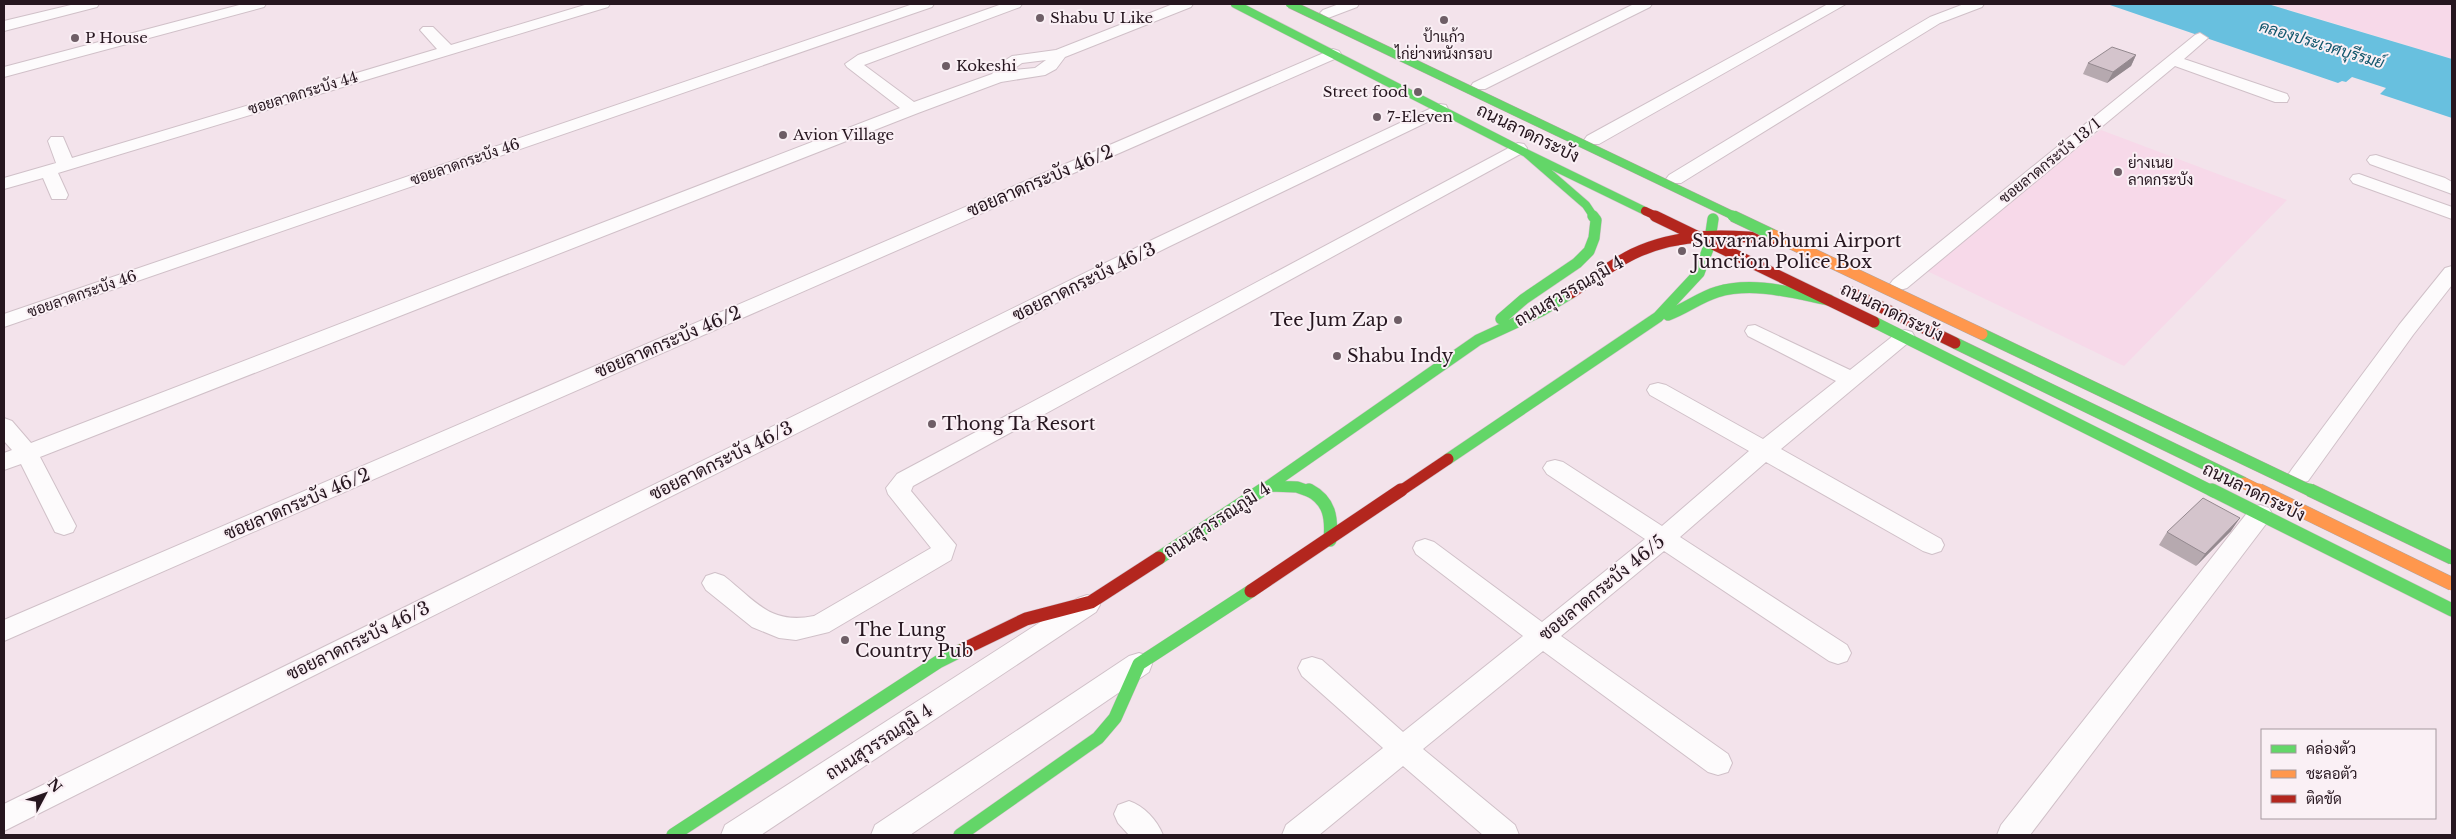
<svg xmlns="http://www.w3.org/2000/svg" width="2456" height="839" viewBox="0 0 2456 839" font-family="'Libre Baskerville',Sarabun,serif">
	<style>
		.built { fill: #f7d9e9 }
		.water { fill: #68c0df }
		.lines { fill: none; stroke-linecap: round; stroke-linejoin: round }
		.street-casing { stroke: #d0c0c8; stroke-width: 2 }
		.fast-far2-casing { stroke: #d0c0c8; stroke-width: 9 }
		.fast-far1-casing { stroke: #d0c0c8; stroke-width: 12 }
		.fast-casing { stroke: #d0c0c8; stroke-width: 14 }
		.jam-far2-casing { stroke: #d0c0c8; stroke-width: 9 }
		.jam-far1-casing { stroke: #d0c0c8; stroke-width: 12 }
		.jam-casing { stroke: #d0c0c8; stroke-width: 14 }
		.street { fill: #fdfbfc; fill-rule: evenodd }
		.fast-far2 { stroke: #63d668; stroke-width: 8 }
		.fast-far1 { stroke: #63d668; stroke-width: 11 }
		.fast { stroke: #63d668; stroke-width: 13 }
		.jam-far2 { stroke: #b3261e; stroke-width: 8 }
		.jam-far1 { stroke: #b3261e; stroke-width: 11 }
		.jam { stroke: #b3261e; stroke-width: 13 }
		.fast-bridge-far2-casing { stroke: #afa5a0; stroke-width: 9; stroke-linecap: butt }
		.fast-bridge-far1-casing { stroke: #afa5a0; stroke-width: 12; stroke-linecap: butt }
		.fast-bridge-casing { stroke: #afa5a0; stroke-width: 14; stroke-linecap: butt }
		.slow-bridge-far1-casing { stroke: #afa5a0; stroke-width: 12; stroke-linecap: butt }
		.slow-bridge-casing { stroke: #afa5a0; stroke-width: 14; stroke-linecap: butt }
		.jam-bridge-casing { stroke: #afa5a0; stroke-width: 12; stroke-linecap: butt }
		.fast-bridge-far2 { stroke: #63d668; stroke-width: 8 }
		.fast-bridge-far1 { stroke: #63d668; stroke-width: 11 }
		.fast-bridge { stroke: #63d668; stroke-width: 13 }
		.slow-bridge-far1 { stroke: #ff974d; stroke-width: 11 }
		.slow-bridge { stroke: #ff974d; stroke-width: 13 }
		.jam-bridge { stroke: #b3261e; stroke-width: 11 }
		.wall { fill: #b6a9af }
		.shaded-wall { fill: #94898f }
		.building { fill: #d4c4cc; stroke: #94898f }
		.poi-dot { fill: #6e5e66; stroke: #faf0f5; stroke-width: 2 }
		.labels { text-anchor: middle; stroke-width: 4; stroke-linejoin: round; paint-order: stroke }
		.far-poi-label { font-size: 15px; fill: #26161f; stroke: #faf0f5; text-anchor: start }
		.far-street-label { font-size: 15px; fill: #26161f; stroke: #faf0f5 }
		.far-water-label { font-size: 16px; font-style: italic; fill: #12576d; stroke: #faf0f5 }
		.street-label { font-size: 18px; fill: #26161f; stroke: #faf0f5 }
		.poi-label { font-size: 18px; fill: #26161f; stroke: #faf0f5; text-anchor: start }
	</style>
	<rect width="100%" height="100%" fill="#f3e3eb"/>
	<!-- built -->
	<path class="built" d="M2270,4H2452V59Z
		M2101,130L2287,200L2124,366L1923,269Z"/>
	<!-- water -->
	<path class="water" d="M2107,4H2268L2452,59V118L2380,94L2386,88L2352,77L2346,82L2342,81L2338,83Z"/>
	<g class="lines">
		<defs>
			<path id="street" d="M75,4H99L97,7L4,31V21Z
				M243,4H266L264,7L4,77V67Z
				M588,4H610L608,7L58,173L68,195L66,199H52L43,178L4,189V178L56,163L48,141L51,137H63L72,158L437,49L420,30L423,27H433L451,45Z
				M913,4H934L932,7L4,327V314Z
				M1002,4H1022L1020,7L864,65L914,102L992,74L1001,63L1012,56L1056,50L1173,4H1193L1191,7L1065,57L1056,69L1045,75L1001,82L918,113L40,457L76,526L73,532L64,535L55,532L21,464L4,470V453L12,450L4,441V418L12,421L31,443L900,108L847,67L845,64L858,55ZM1046,60L1035,68L1012,70L1022,63Z
				M1339,4H1359L1357,7L1328,18L1320,13L1323,10Z
				M1634,4H1652L1650,7L1485,89H1473L1471,86L1473,83Z
				M1828,4H1846L1599,144H1587L1584,140L1587,136Z
				M1964,4H1984L1982,7L1940,23L1681,183H1669L1666,179L1669,175L1913,27L1930,17Z
				M2200,33L2208,38L2184,59L2287,94L2289,98L2287,102H2275L2175,66L1907,288L1900,290L1893,288L1890,284L1893,280L2195,35Z
				M1333,49L1339,51L1341,54L1339,57L4,641V620Z
				M1440,104L1446,105L1448,109L1446,113L1168,247L4,831V804L1154,239Z
				M1518,143L1524,144L1527,148L1524,152L913,486L911,491L956,545L951,560L829,632L796,640L779,638L752,627L706,590L702,583L706,576L715,573L724,576C756,601 770,625 814,616L931,548L888,494L886,488L897,474Z
				M2376,155L2445,178L2452,182V194L2370,164L2367,160L2370,156Z
				M2359,174L2452,207V219L2353,183L2350,179L2353,175Z
				M2452,266V285L2413,335L2308,481L2300,483L2292,481L2288,475L2292,469L2399,325L2445,268Z
				M1755,325L1850,370L1898,332L1905,330L1912,332L1915,337L1781,449L1941,539L1944,545L1941,551L1932,554L1923,551L1766,462L1680,537L1847,645L1851,653L1847,661L1838,664L1829,661L1664,551L1561,636L1728,754L1732,763L1728,772L1718,775L1708,772L1543,651L1423,749L1515,825L1519,835H1483L1403,766L1319,835H1282L1286,825L1383,748L1302,676L1298,668L1302,660L1312,657L1322,660L1403,732L1523,636L1416,554L1413,548L1416,542L1425,539L1434,542L1542,622L1645,539L1547,474L1543,468L1547,462L1555,460L1563,462L1662,526L1749,451L1650,395L1647,390L1650,385L1658,383L1666,385L1763,439L1836,381L1748,336L1745,331L1748,326Z
				M2260,505L2269,508L2272,514L2269,520L2030,835H1997L2001,825L2251,508Z
				M1087,595L1096,598L1100,605L1096,612L761,835H721L725,825L1078,598Z
				M1139,653L1149,656L1152,664L1149,672L910,835H871L875,825L1129,656Z
				M1129,801C1144,806 1157,820 1163,835H1129L1118,823L1114,814L1118,805Z"/>
			<path id="fast-far2" d="M1235,4L1526,153L1645,211
				M1526,153L1586,205L1594,217"/>
			<path id="fast-far1" d="M1668,315C1685,309 1700,297 1717,292C1753,281 1793,293 1829,300
				M1501,319L1524,299L1577,263L1589,251L1594,238L1596,220L1593,216
				M1874,322L2214,492
				M1448,459L1658,317L1699,273L1709,246L1713,219
				M1269,486L1297,487L1311,492
				M1260,492L1478,340L1541,311L1571,293"/>
			<path id="fast" d="M1309,490C1330,501 1332,518 1330,540
				M2212,490L2452,610
				M1159,558L1262,490
				M673,835L938,662L964,649
				M960,835L1098,738L1115,718L1139,664L1251,591"/>
			<path id="jam-far2" d="M1645,211L1658,217"/>
			<path id="jam-far1" d="M1655,216L1874,322
				M1571,293C1591,280 1611,265 1633,254C1679,232 1729,234 1779,240
				M1399,492L1448,459"/>
			<path id="jam" d="M1251,591L1401,490
				M964,649L1026,619L1091,602L1159,558"/>
		</defs>
		<!-- street casing -->
		<use href="#street" class="street-casing"/>
		<!-- fast-far2 casing -->
		<use href="#fast-far2" class="fast-far2-casing"/>
		<!-- fast-far1 casing -->
		<use href="#fast-far1" class="fast-far1-casing"/>
		<!-- fast casing -->
		<use href="#fast" class="fast-casing"/>
		<!-- jam-far2 casing -->
		<use href="#jam-far2" class="jam-far2-casing"/>
		<!-- jam-far1 casing -->
		<use href="#jam-far1" class="jam-far1-casing"/>
		<!-- jam casing -->
		<use href="#jam" class="jam-casing"/>
		<!-- street -->
		<use href="#street" class="street"/>
		<!-- fast-far2 -->
		<use href="#fast-far2" class="fast-far2"/>
		<!-- fast-far1 -->
		<use href="#fast-far1" class="fast-far1"/>
		<!-- fast -->
		<use href="#fast" class="fast"/>
		<!-- jam-far2 -->
		<use href="#jam-far2" class="jam-far2"/>
		<!-- jam-far1 -->
		<use href="#jam-far1" class="jam-far1"/>
		<!-- jam -->
		<use href="#jam" class="jam"/>
		<defs>
			<path id="fast-bridge-far2" d="M1290,4L1736,217"/>
			<path id="fast-bridge-far1" d="M1733,216L1773,235
				M1982,334L2313,492
				M1955,343L2244,483"/>
			<path id="fast-bridge" d="M2310,490L2452,558"/>
			<path id="slow-bridge-far1" d="M1773,235L1982,334
				M2244,483L2262,492"/>
			<path id="slow-bridge" d="M2259,490L2452,584"/>
			<path id="jam-bridge" d="M1846,290L1955,343"/>
		</defs>
		<!-- fast-bridge-far2 casing -->
		<use href="#fast-bridge-far2" class="fast-bridge-far2-casing"/>
		<!-- fast-bridge-far1 casing -->
		<use href="#fast-bridge-far1" class="fast-bridge-far1-casing"/>
		<!-- fast-bridge casing -->
		<use href="#fast-bridge" class="fast-bridge-casing"/>
		<!-- slow-bridge-far1 casing -->
		<use href="#slow-bridge-far1" class="slow-bridge-far1-casing"/>
		<!-- slow-bridge casing -->
		<use href="#slow-bridge" class="slow-bridge-casing"/>
		<!-- jam-bridge casing -->
		<use href="#jam-bridge" class="jam-bridge-casing"/>
		<!-- fast-bridge-far2 -->
		<use href="#fast-bridge-far2" class="fast-bridge-far2"/>
		<!-- fast-bridge-far1 -->
		<use href="#fast-bridge-far1" class="fast-bridge-far1"/>
		<!-- fast-bridge -->
		<use href="#fast-bridge" class="fast-bridge"/>
		<!-- slow-bridge-far1 -->
		<use href="#slow-bridge-far1" class="slow-bridge-far1"/>
		<!-- slow-bridge -->
		<use href="#slow-bridge" class="slow-bridge"/>
		<!-- jam-bridge -->
		<use href="#jam-bridge" class="jam-bridge"/>
	</g>
	<!-- wall -->
	<path class="wall" d="M2136,55L2131,66L2107,83L2083,74L2088,63Z
		M2231,531L2196,566L2159,545L2167,532Z"/>
	<!-- shaded-wall -->
	<path class="shaded-wall" d="M2136,55L2131,66L2107,83L2113,72Z
		M2240,518L2231,531L2196,566L2205,554Z"/>
	<!-- building -->
	<path class="building" d="M2112,47L2136,55L2113,72L2088,63Z
		M2203,498L2240,518L2205,554L2167,532Z"/>
	<!-- markers -->
	<g class="poi-dot">
		<circle cx="1040" cy="18" r="5"/>
		<circle cx="1444" cy="20" r="5"/>
		<circle cx="75" cy="38" r="5"/>
		<circle cx="946" cy="66" r="5"/>
		<circle cx="1418" cy="92" r="5"/>
		<circle cx="1377" cy="117" r="5"/>
		<circle cx="783" cy="135" r="5"/>
		<circle cx="2118" cy="172" r="5"/>
		<circle cx="1682" cy="251" r="5"/>
		<circle cx="1398" cy="320" r="5"/>
		<circle cx="1337" cy="356" r="5"/>
		<circle cx="932" cy="424" r="5"/>
		<circle cx="845" cy="640" r="5"/>
	</g>
	<g class="labels">
		<!-- far-poi labels -->
		<g class="far-poi-label">
			<text x="1050" y="23">Shabu U Like</text>
			<text x="1444" y="42" text-anchor="middle">ป้าแก้ว<tspan x="1444" dy="17">ไก่ย่างหนังกรอบ</tspan></text>
			<text x="85" y="43">P House</text>
			<text x="956" y="71">Kokeshi</text>
			<text x="1408" y="97" text-anchor="end">Street food</text>
			<text x="1387" y="122">7-Eleven</text>
			<text x="793" y="140">Avion Village</text>
			<text x="2128" y="168">ย่างเนย<tspan x="2128" dy="17">ลาดกระบัง</tspan></text>
		</g>
		<!-- far-street labels -->
		<g class="far-street-label">
			<text transform="translate(303 93) rotate(-17)" y="5">ซอยลาดกระบัง 44</text>
			<text transform="translate(2050 161) rotate(-39)" y="5">ซอยลาดกระบัง 13/1</text>
			<text transform="translate(465 162) rotate(-19)" y="5">ซอยลาดกระบัง 46</text>
			<text transform="translate(82 294) rotate(-19)" y="5">ซอยลาดกระบัง 46</text>
		</g>
		<!-- far-water labels -->
		<g class="far-water-label">
			<text transform="translate(2322 44) rotate(17)" y="6">คลองประเวศบุรีรมย์</text>
		</g>
		<!-- street labels -->
		<g class="street-label">
			<text transform="translate(1528 133) rotate(26)" y="6">ถนนลาดกระบัง</text>
			<text transform="translate(1040 181) rotate(-23)" y="6">ซอยลาดกระบัง 46/2</text>
			<text transform="translate(1084 282) rotate(-26)" y="6">ซอยลาดกระบัง 46/3</text>
			<text transform="translate(1569 291) rotate(-30)" y="6">ถนนสุวรรณภูมิ 4</text>
			<text transform="translate(1892 312) rotate(26)" y="6">ถนนลาดกระบัง</text>
			<text transform="translate(668 342) rotate(-23)" y="6">ซอยลาดกระบัง 46/2</text>
			<text transform="translate(721 461) rotate(-26)" y="6">ซอยลาดกระบัง 46/3</text>
			<text transform="translate(2254 492) rotate(26)" y="6">ถนนลาดกระบัง</text>
			<text transform="translate(297 504) rotate(-23)" y="6">ซอยลาดกระบัง 46/2</text>
			<text transform="translate(1217 520) rotate(-33)" y="6">ถนนสุวรรณภูมิ 4</text>
			<text transform="translate(1602 588) rotate(-39)" y="6">ซอยลาดกระบัง 46/5</text>
			<text transform="translate(358 641) rotate(-26)" y="6">ซอยลาดกระบัง 46/3</text>
			<text transform="translate(879 742) rotate(-33)" y="6">ถนนสุวรรณภูมิ 4</text>
		</g>
		<!-- poi labels -->
		<g class="poi-label">
			<text x="1692" y="247">Suvarnabhumi Airport<tspan x="1692" dy="21">Junction Police Box</tspan></text>
			<text x="1388" y="326" text-anchor="end">Tee Jum Zap</text>
			<text x="1347" y="362">Shabu Indy</text>
			<text x="942" y="430">Thong Ta Resort</text>
			<text x="855" y="636">The Lung<tspan x="855" dy="21">Country Pub</tspan></text>
		</g>
	</g>
	<!-- border -->
	<rect width="2456" height="839" fill="none" stroke="#26161f" stroke-width="10"/>
	<!-- legend -->
	<rect x="2261" y="729" width="175" height="90" fill="#faf0f5" stroke="#a5999f"/>
	<rect x="2271" y="745" width="25" height="8" fill="#63d668" stroke="#a5999f"/>
	<text x="2306" y="754" font-size="15" fill="#26161f">คล่องตัว</text>
	<rect x="2271" y="770" width="25" height="8" fill="#ff974d" stroke="#a5999f"/>
	<text x="2306" y="779" font-size="15" fill="#26161f">ชะลอตัว</text>
	<rect x="2271" y="795" width="25" height="8" fill="#b3261e" stroke="#a5999f"/>
	<text x="2306" y="804" font-size="15" fill="#26161f">ติดขัด</text>
	<!-- north arrow -->
	<g transform="translate(45 794) rotate(49)" stroke="#faf0f5" stroke-width="4" paint-order="stroke">
	<path d="M0-4L9 19L0 12L-9 19Z" fill="#26161f"/>
	<text y="-8" font-size="14" font-weight="bold" text-anchor="middle" fill="#26161f">N</text>
	</g>
</svg>
